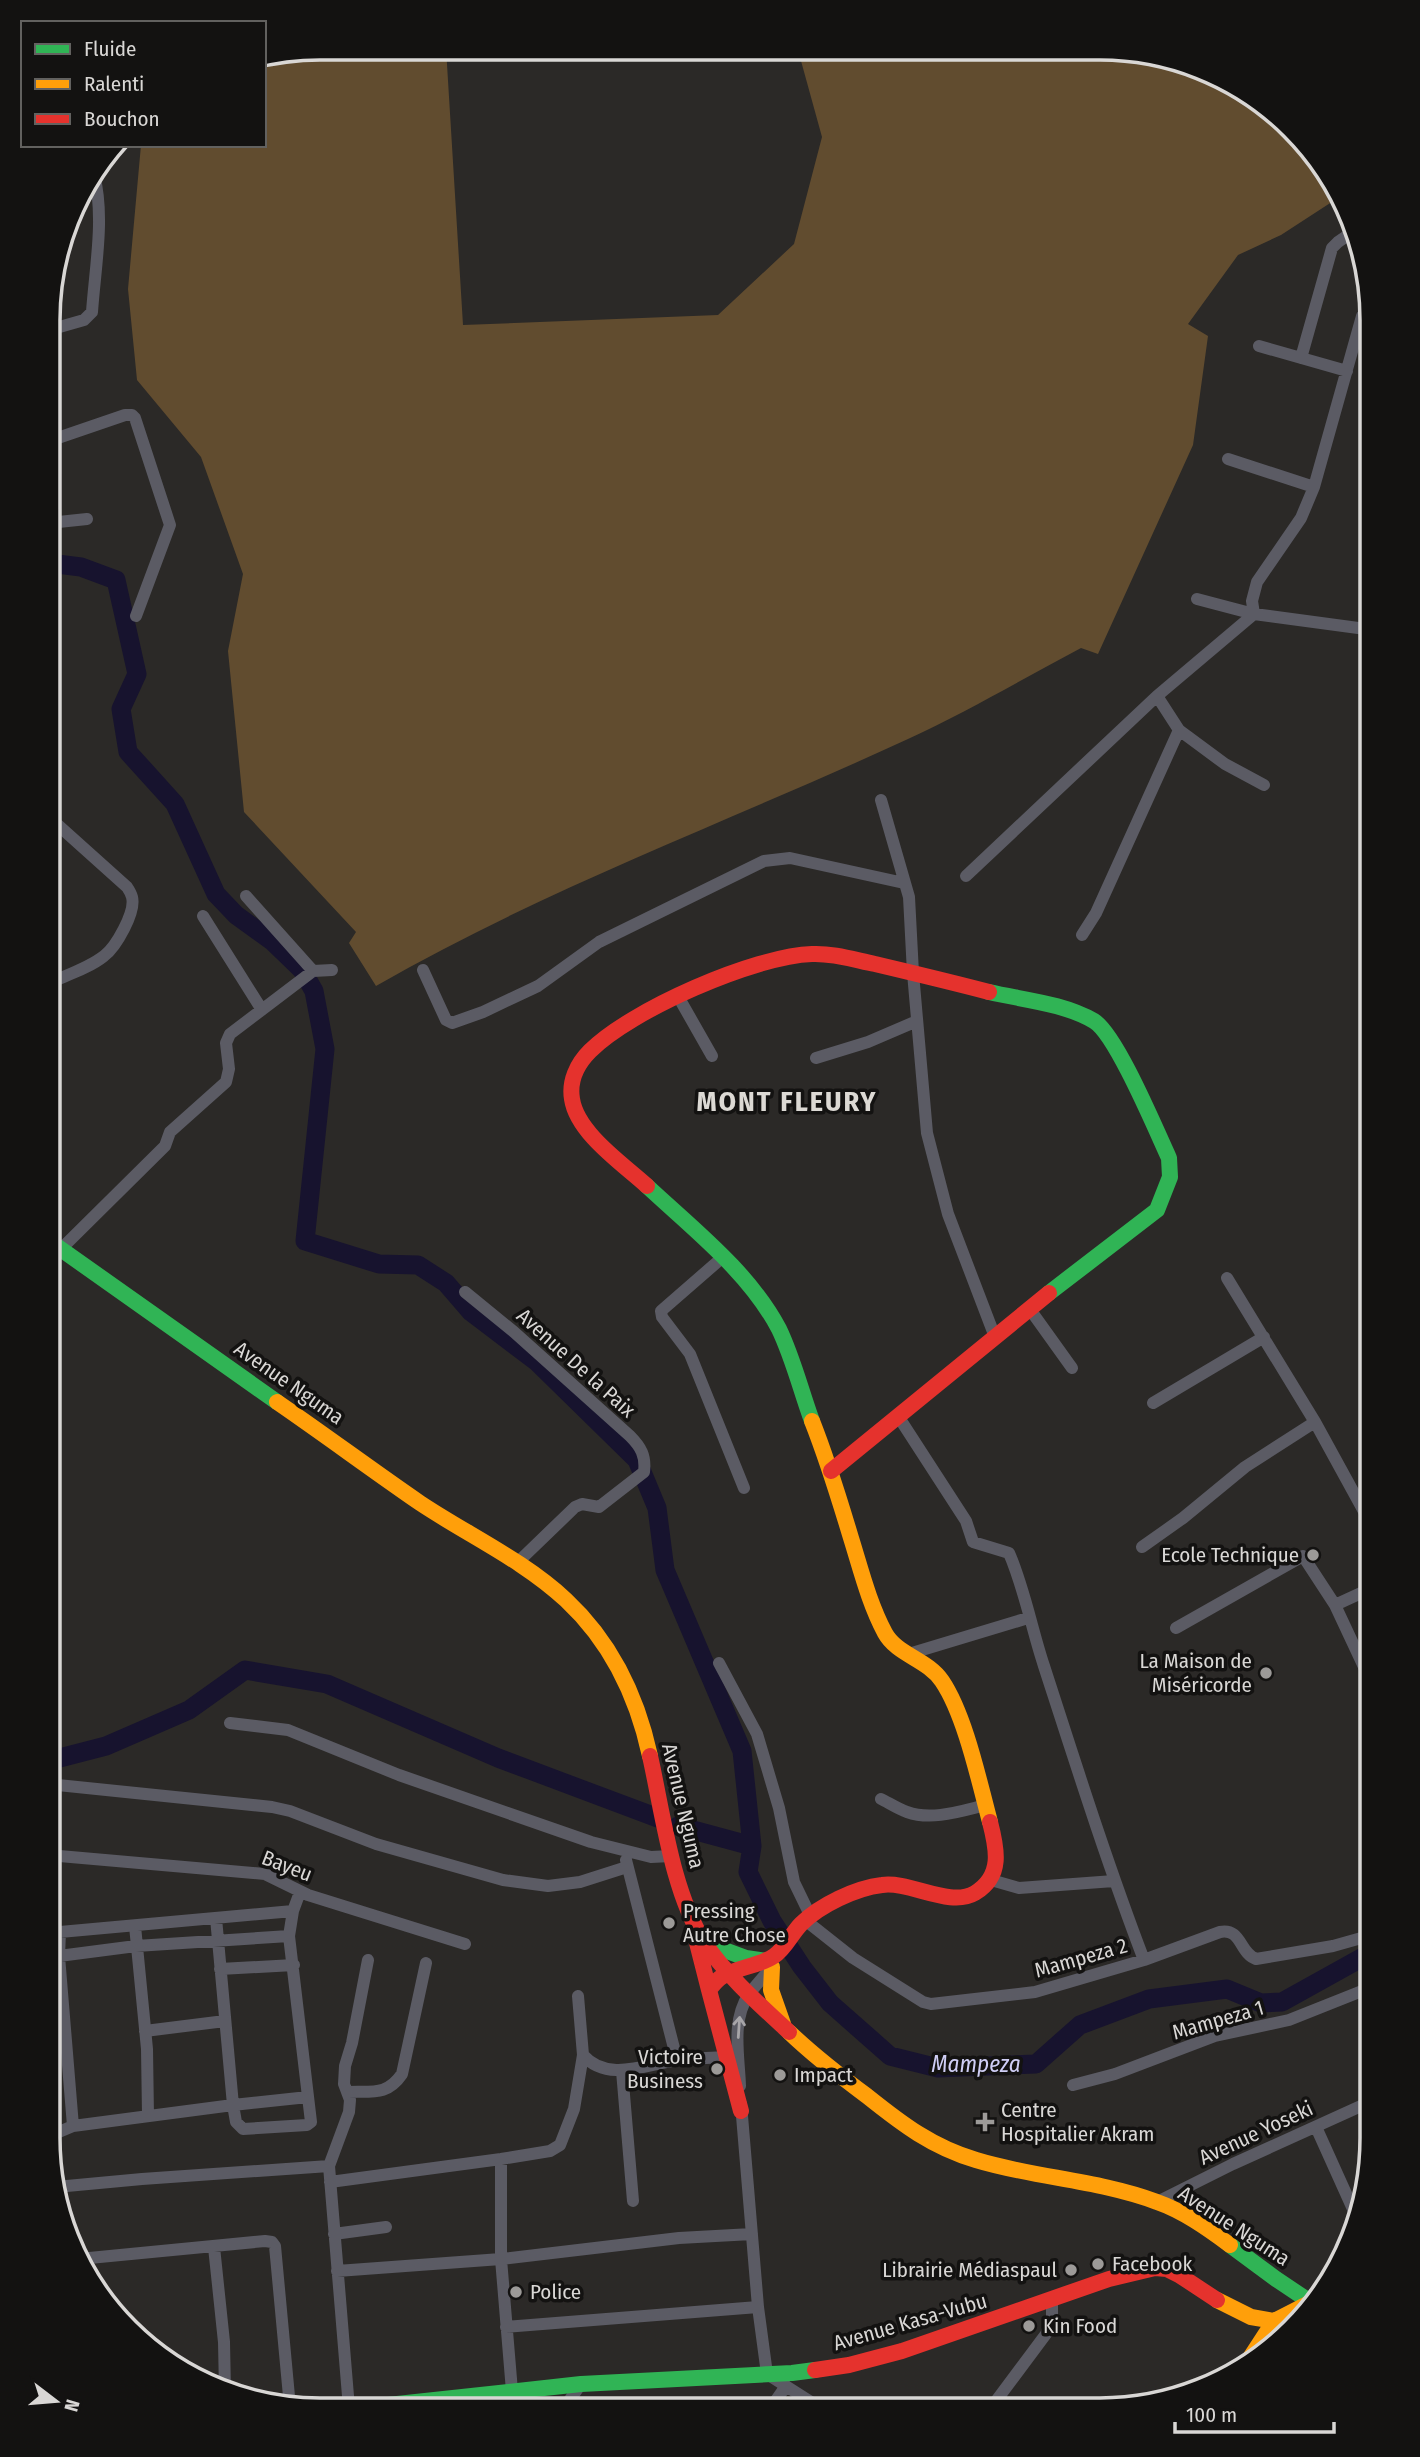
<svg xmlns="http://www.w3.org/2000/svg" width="1420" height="2457" viewBox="0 0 1420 2457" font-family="'Fira Sans Condensed',sans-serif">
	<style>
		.forest { fill: #614c2f }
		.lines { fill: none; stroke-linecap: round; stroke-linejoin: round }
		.river { stroke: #17132e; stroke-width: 19 }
		.street { stroke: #5b5b64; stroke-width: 12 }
		.fast { stroke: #30b455; stroke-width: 16 }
		.slow { stroke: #ff9f0a; stroke-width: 16 }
		.jam { stroke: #e5322d; stroke-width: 16 }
		.oneway { stroke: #a7a5a8 }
		.poi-dot { fill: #9c9a98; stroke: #131211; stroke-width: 2.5 }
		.labels { text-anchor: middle; stroke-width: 7; stroke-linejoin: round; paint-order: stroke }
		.street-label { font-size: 21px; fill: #d9d7d5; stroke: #131211 }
		.poi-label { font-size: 21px; fill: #d9d7d5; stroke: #131211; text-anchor: start }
		.water-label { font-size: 23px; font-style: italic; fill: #cfcef5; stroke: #131211 }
		.district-label { font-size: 28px; font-weight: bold; letter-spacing: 2px; fill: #dcd9d4; stroke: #131211 }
		.rim { fill: none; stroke: #d9d7d5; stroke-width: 3.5 }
	</style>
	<rect width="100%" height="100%" fill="#2b2927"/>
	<!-- forest -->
	<path class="forest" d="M320,47L446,48L463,325L718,315L794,244L822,137L798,50L1153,52L1220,75L1280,115L1327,168L1341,196L1281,235L1238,255L1188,324L1208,336L1193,445L1098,654L1081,648C1024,678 967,712 908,739C731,821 546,888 376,986L349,943L356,932L244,812L228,651L243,574L201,457L137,380L128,289L141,145H264V58Z"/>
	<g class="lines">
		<!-- river -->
		<path class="river" d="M49,563L81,567L116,580L137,674L121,709L128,752L175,804L216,894L236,915L272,941L302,970L314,991L325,1049L305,1241L379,1264L418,1265L446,1283L471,1312L537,1362L637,1460L657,1508L665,1570L742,1751L752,1846L748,1872L772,1921L802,1967L830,2003L890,2056L938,2068L1036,2064L1080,2025L1149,1999L1227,1989L1261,2003L1282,2002L1372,1952
			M48,1761L106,1746L189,1710L245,1670L327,1684L498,1758L658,1818
			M678,1826L752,1846"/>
		<!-- street -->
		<path class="street" d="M49,330L84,320L92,312C95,268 105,217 94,175
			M1259,346L1347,371
			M1301,358L1332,248L1338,242L1357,229
			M49,441L125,415H132L135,418L170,525L136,616
			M1228,459L1314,487
			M49,523L87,519
			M1197,599L1254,614L1373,630
			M1179,730L1225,764L1264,785
			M881,800L909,897L913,973L927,1133L948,1214L995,1337
			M966,876L1157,696L1254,614L1252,601L1257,582L1301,518L1314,487L1362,316
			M246,896L313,971
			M203,916L262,1010
			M1082,935L1096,913L1179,730L1157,696
			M423,970L446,1020L452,1023L483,1012L538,986L599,942L764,861L790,858L904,883
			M49,983C67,975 89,968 104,956C116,947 136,912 132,897C131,893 129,890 127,887L49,817
			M679,998L712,1056
			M816,1058L868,1042L917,1021
			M61,1249L165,1146L170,1132L226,1082L229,1069L226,1043L230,1034L313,971L332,970
			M723,1257L661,1311L662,1317L690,1354L744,1488
			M1227,1278L1315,1422L1372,1526
			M465,1292L514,1332L630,1436C641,1447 646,1456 644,1472L599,1507L582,1504L575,1507L517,1563
			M1029,1308L1072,1368
			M1153,1403L1264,1337
			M898,1416L966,1521L973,1542L1009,1553C1024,1587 1032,1630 1044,1666C1076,1765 1107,1863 1144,1960
			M1142,1547L1183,1518L1245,1467L1315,1422
			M1176,1628L1303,1556L1335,1605
			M912,1653L1028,1618
			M719,1663L757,1734L779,1808L794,1882L810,1915
			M1372,1684L1335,1605L1372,1588
			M230,1723L288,1730L399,1775L591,1842L651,1857L671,1856
			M48,1784L272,1807L290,1811L376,1844L503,1880L548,1886L580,1882L627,1867
			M881,1799C889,1803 898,1809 907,1812C932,1821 961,1811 986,1805
			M48,1855L265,1874L308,1895L465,1944
			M626,1860L677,2060
			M991,1880L1019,1888L1114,1881
			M293,1911L60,1932L59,1956L73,2126L233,2105L236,2122L243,2129L307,2125L311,2122L289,1936L293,1911L300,1892
			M216,1918L233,2105L308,2097
			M805,1920L853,1958L923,2002L931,2004L1035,1992L1144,1960L1220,1932C1242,1928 1239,1953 1256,1959L1333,1946L1372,1935
			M135,1926L147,2049L148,2116
			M59,1956L136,1946L289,1936
			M220,1969L294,1965
			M145,2031L225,2021
			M583,2055C607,2083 647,2064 678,2060C694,2058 711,2058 728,2057
			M622,2071L633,2201
			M1073,2085L1115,2074L1215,2036L1289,2020L1372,1987
			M740,2086C739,2055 731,2021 749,1994C756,1985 764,1976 771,1968
			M348,2092C372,2091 387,2096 402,2074L426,1963
			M741,2104L758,2307L767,2374L822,2409
			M1316,2127L1357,2218
			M47,2137L73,2126
			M501,2159V2259L512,2391
			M330,2182L501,2159L550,2151L560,2145L574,2109L583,2055L578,1996
			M56,2187L142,2179L329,2166
			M1157,2202L1233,2164L1372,2101
			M334,2234L386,2227
			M214,2247L224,2342L225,2391
			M79,2259L265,2241L272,2242L275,2246L290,2407
			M337,2271L501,2259L679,2238L752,2234
			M506,2327L758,2307
			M490,2394L509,2408
			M349,2408L329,2166L349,2112L350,2100L344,2084L345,2066L352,2043L368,1960
			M564,2408L581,2384
			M770,2409L786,2386
			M990,2409L1046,2334L1052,2319V2300"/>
		<!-- fast -->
		<path class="fast" d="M989,992C1023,1000 1063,1003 1094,1021C1116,1034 1156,1130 1169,1158L1170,1177L1157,1210L1049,1293
			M647,1186C693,1229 749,1272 779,1329C793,1358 801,1391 812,1421
			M48,1240L277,1402
			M708,1944L746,1958L767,1961
			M1230,2245L1276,2279L1315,2305
			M360,2408L581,2384L792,2373L815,2370"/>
		<!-- slow -->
		<path class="slow" d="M277,1402C325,1435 372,1470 420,1503C468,1535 523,1560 566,1600C611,1642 637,1696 650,1756
			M812,1421C827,1459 839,1498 851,1538C861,1570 869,1603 885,1633C897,1655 927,1659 942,1681C965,1715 979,1781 990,1822
			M772,1967L771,1990L783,2024
			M789,2032C814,2056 840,2076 867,2096C902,2124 932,2147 976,2160C1035,2178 1098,2180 1157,2202C1183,2211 1207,2228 1230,2245
			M1217,2300L1251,2317L1274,2321L1319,2298
			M1246,2364L1274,2321"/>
		<!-- jam -->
		<path class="jam" d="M647,1186C623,1164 577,1133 572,1099C569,1081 577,1064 590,1051C631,1010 754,956 812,954C834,953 855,960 875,964C913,973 951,982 989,992
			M831,1471L1049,1293
			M650,1756C663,1814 672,1891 704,1942C725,1974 761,2006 789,2032
			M695,1935L709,1990
			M741,2111L709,1990C712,1986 716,1981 720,1978C735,1967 758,1967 774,1956C785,1949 792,1933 801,1924C820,1905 856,1888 882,1885C910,1881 950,1908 975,1893C1003,1876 997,1849 990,1822
			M815,2370L849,2365L902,2351L1109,2279L1155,2268L1167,2269L1179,2275L1217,2300"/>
	</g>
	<!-- one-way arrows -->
	<defs><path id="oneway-shaft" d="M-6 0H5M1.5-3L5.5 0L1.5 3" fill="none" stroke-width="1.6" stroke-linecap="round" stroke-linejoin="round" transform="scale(1.75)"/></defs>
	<use class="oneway" href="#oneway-shaft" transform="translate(739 2027) rotate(-86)"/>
	<!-- markers -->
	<g class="poi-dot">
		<circle cx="1313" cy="1555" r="7"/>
		<circle cx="1266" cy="1673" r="7"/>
		<circle cx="669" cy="1923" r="7"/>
		<circle cx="717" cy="2069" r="7"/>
		<circle cx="780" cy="2075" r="7"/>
		<path d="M981.5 2111.5h7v7h7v7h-7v7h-7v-7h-7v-7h7z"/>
		<circle cx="1098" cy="2264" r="7"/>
		<circle cx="1071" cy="2270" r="7"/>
		<circle cx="516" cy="2292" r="7"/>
		<circle cx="1029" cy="2326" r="7"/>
	</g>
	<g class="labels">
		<!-- street labels -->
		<g class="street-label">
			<text transform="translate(576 1363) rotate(42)" y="7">Avenue De la Paix</text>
			<text transform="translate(289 1383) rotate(35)" y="7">Avenue Nguma</text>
			<text transform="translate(683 1806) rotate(77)" y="7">Avenue Nguma</text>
			<text transform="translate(287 1866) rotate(21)" y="7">Bayeu</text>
			<text transform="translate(1081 1958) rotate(-16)" y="7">Mampeza 2</text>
			<text transform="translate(1218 2020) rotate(-16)" y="7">Mampeza 1</text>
			<text transform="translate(1256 2133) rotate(-25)" y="7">Avenue Yoseki</text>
			<text transform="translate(1234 2226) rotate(33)" y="7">Avenue Nguma</text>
			<text transform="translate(910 2322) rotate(-16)" y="7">Avenue Kasa-Vubu</text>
		</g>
		<!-- poi labels -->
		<g class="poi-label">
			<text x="1299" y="1562" text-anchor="end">Ecole Technique</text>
			<text x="1252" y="1668" text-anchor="end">La Maison de<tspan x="1252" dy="24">Miséricorde</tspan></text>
			<text x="683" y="1918">Pressing<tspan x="683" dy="24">Autre Chose</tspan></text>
			<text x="703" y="2064" text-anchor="end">Victoire<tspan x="703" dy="24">Business</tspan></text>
			<text x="794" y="2082">Impact</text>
			<text x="1001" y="2117">Centre<tspan x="1001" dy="24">Hospitalier Akram</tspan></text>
			<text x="1112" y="2271">Facebook</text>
			<text x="1057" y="2277" text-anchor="end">Librairie Médiaspaul</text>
			<text x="530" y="2299">Police</text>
			<text x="1043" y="2333">Kin Food</text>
		</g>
		<!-- water labels -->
		<g class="water-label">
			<text x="976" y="2072">Mampeza</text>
		</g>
		<!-- district labels -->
		<g class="district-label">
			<text x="787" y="1111">MONT FLEURY</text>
		</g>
	</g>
	<!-- crop -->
	<path d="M0 0H1420V2457H0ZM320 60H1100A260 260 0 0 1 1360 320V2138A260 260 0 0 1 1100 2398H320A260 260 0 0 1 60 2138V320A260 260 0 0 1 320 60Z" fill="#131211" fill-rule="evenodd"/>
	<path class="rim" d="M320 60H1100A260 260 0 0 1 1360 320V2138A260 260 0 0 1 1100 2398H320A260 260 0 0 1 60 2138V320A260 260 0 0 1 320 60Z"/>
	<!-- legend -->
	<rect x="21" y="21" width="245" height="126" fill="#131211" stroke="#62615f" stroke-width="2"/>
	<rect x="35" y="44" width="35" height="10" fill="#30b455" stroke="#62615f" stroke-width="2"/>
	<text x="84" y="56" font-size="21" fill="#d9d7d5">Fluide</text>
	<rect x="35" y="79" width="35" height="10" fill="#ff9f0a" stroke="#62615f" stroke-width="2"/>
	<text x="84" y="91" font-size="21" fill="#d9d7d5">Ralenti</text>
	<rect x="35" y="114" width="35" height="10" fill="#e5322d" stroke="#62615f" stroke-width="2"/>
	<text x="84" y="126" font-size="21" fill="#d9d7d5">Bouchon</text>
	<!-- north arrow -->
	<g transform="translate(56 2401) rotate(106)" stroke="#131211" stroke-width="5" paint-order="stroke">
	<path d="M0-5L12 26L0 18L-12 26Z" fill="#d9d7d5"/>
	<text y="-10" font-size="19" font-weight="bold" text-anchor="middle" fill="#d9d7d5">N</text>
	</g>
	<!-- scale -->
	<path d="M1175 2422v10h159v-10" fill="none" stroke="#d9d7d5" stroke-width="3.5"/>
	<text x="1186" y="2422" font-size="21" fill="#d9d7d5" stroke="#131211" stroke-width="5" paint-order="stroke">100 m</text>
</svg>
